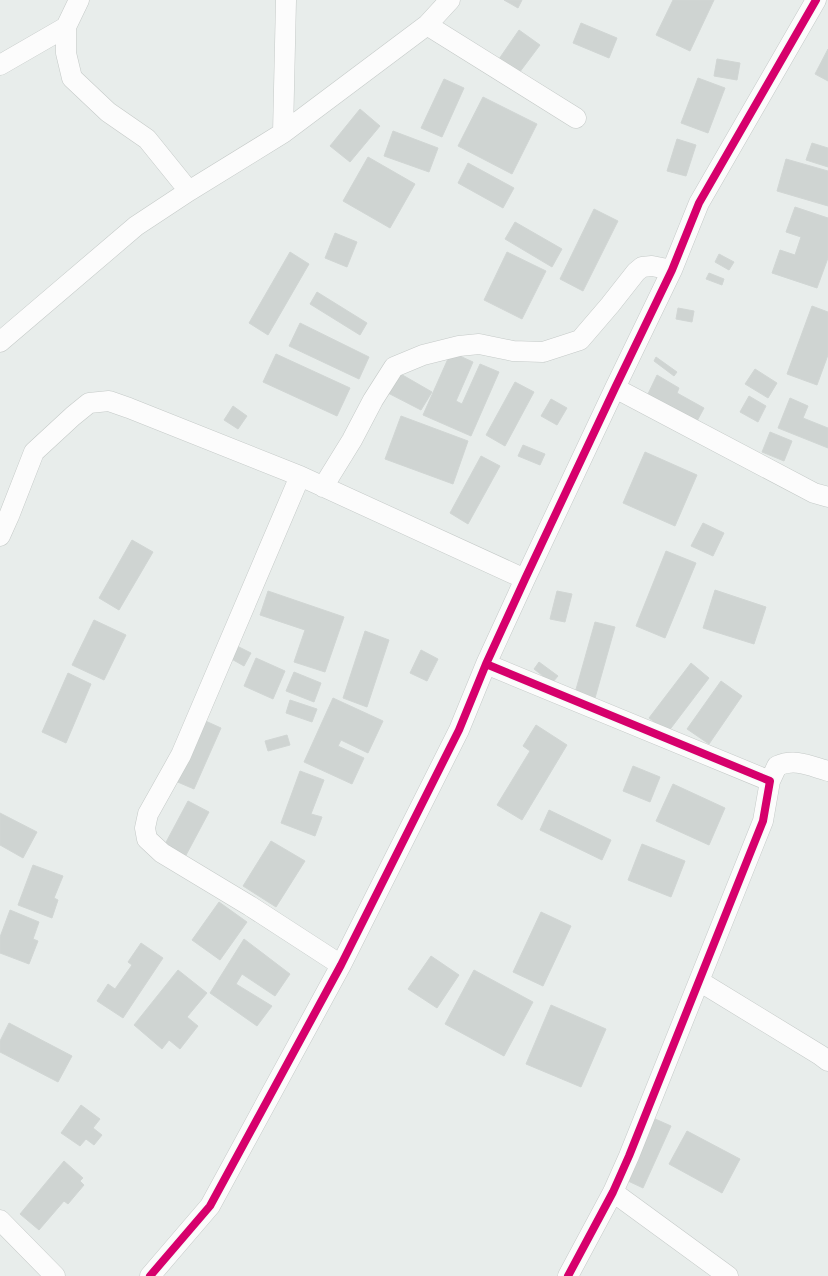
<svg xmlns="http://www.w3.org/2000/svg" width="828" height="1276" viewBox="0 0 828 1276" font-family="Inter,sans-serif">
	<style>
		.building { fill: #cfd4d2; stroke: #d1d6d4 }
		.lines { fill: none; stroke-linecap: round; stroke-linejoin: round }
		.street-casing { stroke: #c5cac8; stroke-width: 21 }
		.street { stroke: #fcfcfc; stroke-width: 20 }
		.cycleway-casing { stroke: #f7fbf9; stroke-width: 11 }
		.cycleway { stroke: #d6006c; stroke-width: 8 }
	</style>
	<rect width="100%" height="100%" fill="#e8edeb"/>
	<!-- building -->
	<path class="building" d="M504,0H522L518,8Z
		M673,0H714L690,51L656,35Z
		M581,23L617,38L609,58L573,43Z
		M519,30L540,45L519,73L499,59Z
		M828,49V81L815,74Z
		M717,59L740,63L737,80L714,76Z
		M698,78L725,88L708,133L681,123Z
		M444,79L464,88L442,137L421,128Z
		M483,97L537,124L512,174L458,146Z
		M360,109L380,126L350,162L330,146Z
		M393,131L438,148L429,172L384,156Z
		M677,139L696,145L686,176L667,171Z
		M812,143L828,148V167L806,160Z
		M368,157L415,184L390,228L343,201Z
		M786,159L828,171V206L777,191Z
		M468,163L514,188L503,208L458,183Z
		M795,207L828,218V258L817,288L772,273L780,250L795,255L801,237L786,232Z
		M594,209L618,221L583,291L560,279Z
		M515,222L562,249L552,267L505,239Z
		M335,233L357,242L347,267L325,258Z
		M290,252L309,264L268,335L249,323Z
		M507,252L546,271L522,319L484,300Z
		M719,254L734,262L729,270L715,262Z
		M709,273L724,279L722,285L706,279Z
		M317,292L367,323L360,335L310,304Z
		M812,306L828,312V355L817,385L787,374Z
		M678,308L694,311L692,322L676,319Z
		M300,323L369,357L359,379L289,346Z
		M451,352L473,362L456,401L462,404L480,364L499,372L471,436L423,415Z
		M276,354L350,388L337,416L263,382Z
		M656,357L677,372L674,376L654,361Z
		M755,369L777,383L768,398L745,384Z
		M399,373L432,392L421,410L388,393Z
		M657,375L679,388L677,393L704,408L696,423L647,396Z
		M515,382L534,392L505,446L486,435Z
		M749,396L766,406L758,422L740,412Z
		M790,398L808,406L803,418L828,428V448L778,428Z
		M551,399L567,408L557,425L541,416Z
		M233,406L247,416L238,429L224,420Z
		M401,416L468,441L453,484L385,459Z
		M770,432L792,441L784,461L762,452Z
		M523,445L545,454L540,465L518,456Z
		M645,452L697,475L675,526L623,503Z
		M481,456L500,466L468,524L450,513Z
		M703,523L724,533L713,556L691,546Z
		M132,540L153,552L119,610L99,598Z
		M666,551L696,563L665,638L636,626Z
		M715,590L766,607L754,644L703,628Z
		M268,591L344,617L325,672L294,662L305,630L260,615Z
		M557,591L572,594L565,622L550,619Z
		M94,620L126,635L104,680L72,665Z
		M595,622L615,627L595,698L575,693Z
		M365,631L389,640L367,707L343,698Z
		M235,645L251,653L244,666L228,657Z
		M421,650L438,659L427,681L410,673Z
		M256,658L285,671L273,699L244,686Z
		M539,662L558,676L552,683L534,669Z
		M691,663L709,678L668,732L649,718Z
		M294,672L321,683L314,702L286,691Z
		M68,673L91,684L66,743L42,732Z
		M721,681L742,696L709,744L687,729Z
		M333,698L383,721L368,753L341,740L338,746L364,758L352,784L304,762Z
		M290,700L317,709L312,722L286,713Z
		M201,719L221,728L194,789L173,780Z
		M536,725L567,745L522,820L497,805L530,751L523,746Z
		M287,735L290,745L268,751L265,741Z
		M633,766L660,777L650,802L623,791Z
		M300,771L324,780L311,814L322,817L315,836L281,823Z
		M673,784L725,808L709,845L656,821Z
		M188,801L209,812L185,857L164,846Z
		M549,810L611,840L602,860L540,830Z
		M0,813L37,832L23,858L0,845Z
		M271,841L305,861L276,907L243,886Z
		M642,844L685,861L671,897L628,880Z
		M33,865L63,876L54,898L58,900L52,918L18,905Z
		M219,902L247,922L220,960L192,940Z
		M10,910L39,922L33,939L38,941L29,964L0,953V937Z
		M541,912L571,926L543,986L513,972Z
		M244,939L290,974L275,996L242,974L236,984L272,1006L257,1026L210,993Z
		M141,943L163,958L123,1018L97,1001L108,984L115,989L132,965L128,962Z
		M431,956L459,975L437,1008L408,989Z
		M178,970L207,993L187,1017L198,1026L180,1049L169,1040L162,1049L134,1025Z
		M474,970L533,1002L504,1056L445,1024Z
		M551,1005L606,1029L581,1087L526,1064Z
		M9,1023L72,1056L58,1082L0,1052V1041Z
		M81,1105L100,1119L93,1128L102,1135L94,1145L86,1139L80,1146L61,1133Z
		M653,1118L671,1126L643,1188L626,1180Z
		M687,1131L740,1159L722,1193L669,1164Z
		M64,1161L83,1178L80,1181L84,1185L68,1204L64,1201L39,1230L20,1214Z"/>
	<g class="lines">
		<defs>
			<path id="street" d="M79,0L66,27V53L72,78L108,112L147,139L189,191
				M286,0L283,133L427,25L450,0
				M427,25L576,118
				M0,65L66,27
				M0,342L136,226L189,191L283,133
				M615,388L814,493L828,497
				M300,476L181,755L148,814L145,828L147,839L162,853L250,906L341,965
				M323,487L352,440L373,400L394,367L423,355L459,346L479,344L513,351L543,352L580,340L610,305L636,272L642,267L652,266L672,270
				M0,536L9,516L34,452L73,416L89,403L109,401L129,408L300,476L525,579
				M486,664L770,781L763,821L629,1156L613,1192L568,1276
				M770,781L777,766C795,758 810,766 828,771
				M699,981L820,1055L828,1061
				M613,1192L728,1276
				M0,1220L55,1276
				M150,1276L210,1206L341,965L459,730L486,664L525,579L615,388L672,270L699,203L816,0"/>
		</defs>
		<!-- street casing -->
		<use href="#street" class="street-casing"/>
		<!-- street -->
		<use href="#street" class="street"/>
		<defs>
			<path id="cycleway" d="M486,664L770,781L763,821L629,1156L613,1192L568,1276
				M150,1276L210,1206L341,965L459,730L486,664L525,579L615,388L672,270L699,203L816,0"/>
		</defs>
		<!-- cycleway casing -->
		<use href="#cycleway" class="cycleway-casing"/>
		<!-- cycleway -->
		<use href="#cycleway" class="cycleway"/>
	</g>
</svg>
